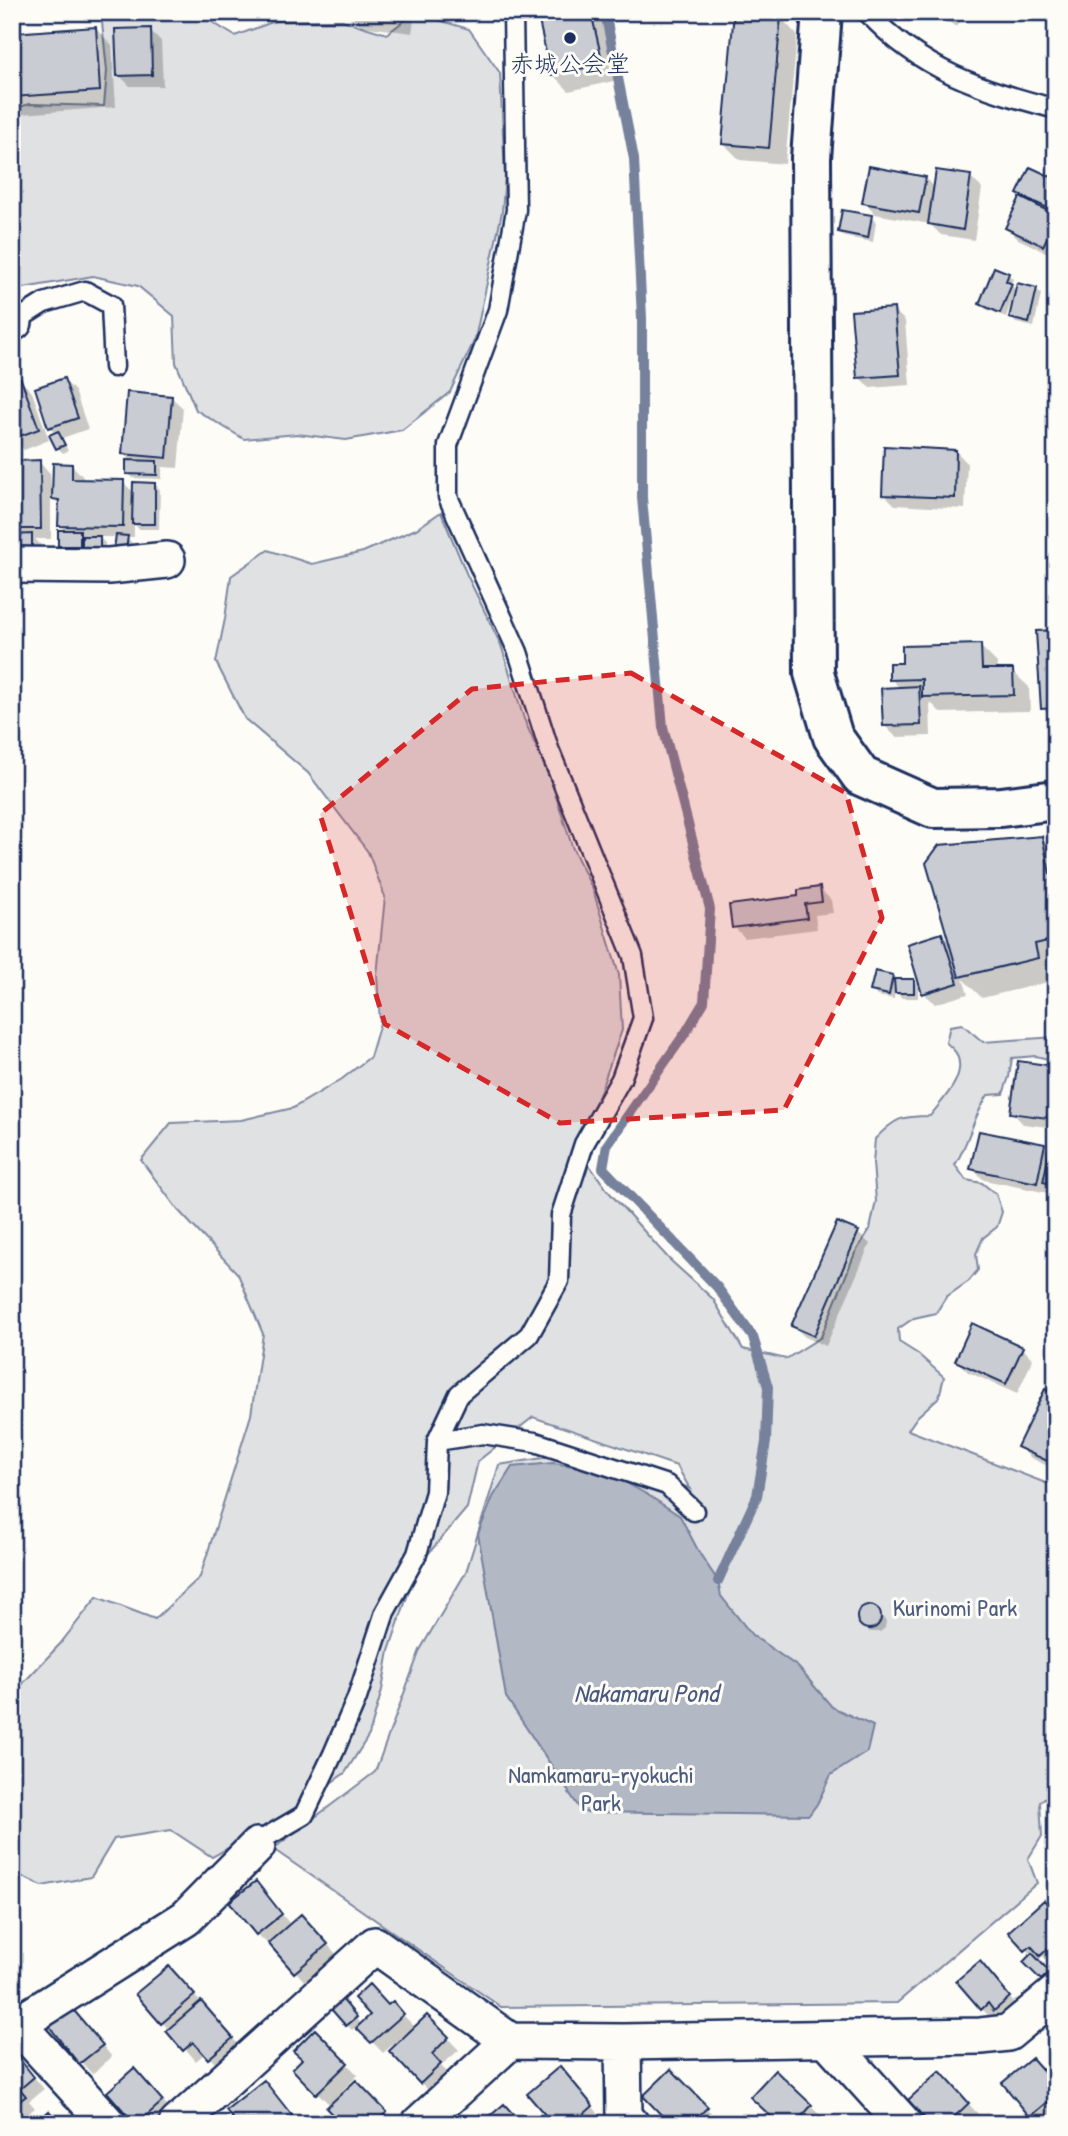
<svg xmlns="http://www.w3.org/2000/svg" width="1068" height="2136" viewBox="0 0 1068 2136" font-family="'Patrick Hand','Klee One',sans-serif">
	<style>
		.green { fill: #e0e1e3; stroke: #7e88a0; stroke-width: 2 }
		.water { fill: #b3b8c5; stroke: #76819c; stroke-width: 2 }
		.shadow { fill: #0003 }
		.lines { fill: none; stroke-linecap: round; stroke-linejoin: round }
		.stream { stroke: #76819c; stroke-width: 10 }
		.building { fill: #c9ccd3; stroke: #1b2f5e; stroke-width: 2 }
		.service-casing { stroke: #1b2f5e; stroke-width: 23 }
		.minor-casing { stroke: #1b2f5e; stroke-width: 40 }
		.tertiary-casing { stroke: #1b2f5e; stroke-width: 44 }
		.service { stroke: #fdfcf7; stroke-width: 18 }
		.minor { stroke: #fdfcf7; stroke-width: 35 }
		.tertiary { stroke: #fdfcf7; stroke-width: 38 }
		.marked { fill: #d62828; fill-opacity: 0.2; stroke: #d62828; stroke-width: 5; stroke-dasharray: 14 9; stroke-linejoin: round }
		.poi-dot { fill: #1b2f5e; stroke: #fdfcf7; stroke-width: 2.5 }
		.labels { text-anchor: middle; stroke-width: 6; stroke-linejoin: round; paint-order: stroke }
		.poi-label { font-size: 24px; fill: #1b2f5e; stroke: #fdfcf7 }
		.park-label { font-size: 24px; fill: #4c5c7f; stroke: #fdfcf7 }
		.water-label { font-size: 26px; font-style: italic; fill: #49587d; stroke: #fdfcf7 }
	</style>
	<rect width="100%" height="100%" fill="#fdfcf7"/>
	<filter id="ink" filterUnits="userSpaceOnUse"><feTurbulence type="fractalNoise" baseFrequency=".0143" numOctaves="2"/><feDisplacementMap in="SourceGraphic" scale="14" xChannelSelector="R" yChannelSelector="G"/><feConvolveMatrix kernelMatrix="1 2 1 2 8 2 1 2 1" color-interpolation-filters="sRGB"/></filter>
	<g filter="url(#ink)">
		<!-- green -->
		<path class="green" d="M101,12H208L212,22L235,36L275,21L342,20L387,34L414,13L469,29L500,73L505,175L502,212L475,339L450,392L402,430L346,440L297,434L244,439L196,410L176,363L174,316L138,286L93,276L12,290V109L30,104L104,106L107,71Z
			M441,512L467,575L501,645L524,719L551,781L573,849L593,890L619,975L622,1030L598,1098L574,1144L608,1191L669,1259L713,1299L743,1349L786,1359L821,1337L855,1253L870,1229L876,1201L873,1163L875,1139C895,1118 901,1116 930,1116C942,1100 967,1077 957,1055C956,1051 949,1046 946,1042L950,1026L962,1024L983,1042L1056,1037V1061L1036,1056L1012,1058L1009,1077L1003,1094L988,1095C973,1117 969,1142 955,1165L966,1180L982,1183L996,1194L1002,1212L997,1227L983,1238L976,1254L978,1270L969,1281L946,1297L936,1313L914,1318L898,1329L899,1342L918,1354L944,1377L939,1397L917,1417L908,1430L1056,1487V1788L1040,1802L1042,1836L1028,1859L1037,1883L897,2003L501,2007L273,1849L375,1772L420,1650L466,1572L499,1465L562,1455L682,1485L690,1489L677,1466L533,1417L478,1461L467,1508L417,1567L389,1651L382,1690L369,1735L345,1773L276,1821L212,1857L171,1830L114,1839L91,1877L42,1886L12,1872V1695L60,1644L97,1597L155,1619L200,1577L251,1415L263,1334L238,1274L178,1210L141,1160L171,1123L241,1120L293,1108L342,1079L370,1057L380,1023L377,975L385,897L368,852L308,773L245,719L216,662L225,619L231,576L268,550L312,564L363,552L416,529Z"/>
		<!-- water -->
		<path class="water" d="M553,1463L605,1471L648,1495L680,1516L700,1554L718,1581L721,1596L752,1635L798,1667L832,1707L873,1726L867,1752L831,1775L817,1804L809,1815L582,1812L506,1697L478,1534L493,1497L512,1467Z"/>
		<!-- shadow -->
		<path class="shadow" d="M348,12H473L472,19L415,13L412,33L361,26Z
			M539,12H604L618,80L569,91L552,74Z
			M931,12H965L957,27Z
			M781,18L797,35L785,164L740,160L724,144Z
			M95,28L112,45L116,107L22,114L12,104V34Z
			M150,30L161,41L163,86H130L119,75Z
			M970,177L982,188L974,240L941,235L930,224L875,214L864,202L925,178L935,188Z
			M1056,181V253L1054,256L1018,239L1007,228L1028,202L1019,194Z
			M871,217L876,222L873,242L845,237L840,232Z
			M1008,274L1013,279L1011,285L1017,291L1036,289L1041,294L1034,327L1016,323L1011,317L1014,301L1012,300L1006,317L986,309L981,304Z
			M893,309L905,321L910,385L870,388L859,377Z
			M64,380L75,391L88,429L62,438L68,451L63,453L58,448L56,434L49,427Z
			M21,381L32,392L49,440L24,450L12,439Z
			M171,397L183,408L178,468L162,467V479L133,478L128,473L132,462L124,454Z
			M956,451L967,463L965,509L895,505L884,494Z
			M39,462L50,473L51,488H54L72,465L83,477V481L123,482L134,493L155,484L160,490L159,529H139L134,524V537H126L132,543L131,554L117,537H99L105,543V553H89L85,548V551H65L60,545L67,532L60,525V505L51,496V539H35L43,547V567H12V479H18Z
			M1056,632V719H1054L1043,708Z
			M980,646L997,663V671H1012L1029,687L1030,711L941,713L930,702L931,736L896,737L885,726L901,689L891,679L904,665Z
			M1041,838L1056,853V980L982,998L963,979L968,994L935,1004L924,993L942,935L952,945Z
			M820,889L831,900L833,913L815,915L817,929L745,938L734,927Z
			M892,976L897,981H913L918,986V998H902L895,992L894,999L877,996L872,990Z
			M1054,1068L1056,1070V1128L1023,1124L1012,1112Z
			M1056,1142V1192L1050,1186L1048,1193L984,1180L972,1169L1044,1146L1051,1153Z
			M837,1224L858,1233L870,1244L826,1346L805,1337L793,1326Z
			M1022,1348L1033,1359L1017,1394L968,1372L957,1361Z
			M1056,1397V1470L1031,1458L1019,1447Z
			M870,1607L876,1610L886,1621L885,1628L880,1632H870L860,1621L861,1611Z
			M255,1883L291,1925L312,1927L338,1956L306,1983L270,1943L269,1945L257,1934Z
			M1056,1914V1963L1053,1966L1043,1956L1038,1961L1054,1978L1047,1984L1026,1962L1032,1955L1011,1932Z
			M991,1975L1020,2010L1007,2021L1000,2014L993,2020L982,2009Z
			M180,1979L243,2050L221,2069L205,2053L196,2061L162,2022Z
			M392,2004L416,2028L427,2017L459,2050L441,2066L451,2076L432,2094L421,2083L398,2040L383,2053L357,2026L352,2030L347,2025V2007L362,2025Z
			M82,2020L112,2057L92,2074L50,2026Z
			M315,2032L358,2075L341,2092L343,2095L356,2082L396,2124H343L331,2106L294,2069L304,2059Z
			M12,2064L29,2071L44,2089L29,2101L35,2108L16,2124H12Z
			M671,2072L717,2119L712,2124H673Z
			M775,2073L822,2117L816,2124H781Z
			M571,2080L603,2119L597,2124H555Z
			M145,2081L173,2113L161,2124H137L109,2092Z
			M264,2082L275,2094L299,2124H240Z
			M951,2085L979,2115L970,2124H933Z
			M1056,2086V2124H1040L1032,2116Z"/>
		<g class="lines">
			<!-- stream -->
			<path class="stream" d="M605,12L634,159L642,318V498L663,727L710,909L704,1002L686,1032L607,1145L603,1168L717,1287L753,1337L768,1387L766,1442L757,1496L718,1581"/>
		</g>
		<!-- building -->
		<path class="building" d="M360,12H396L395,17Z
			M537,12H591L603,64L551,75Z
			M734,12L781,16L769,148L722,144Z
			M96,27L100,91L12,97V33Z
			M151,28L152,75L117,76L115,29Z
			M869,166L926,177L919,213L862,203Z
			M1030,167L1056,179V212L1017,194Z
			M936,170L971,175L963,230L928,224Z
			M1020,197L1056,215V219L1043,246L1005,228Z
			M842,210L872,215L868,238L838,232Z
			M994,267L1009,273L1006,281L1012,284L1000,313L979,304Z
			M1017,283L1037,288L1029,323L1009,318Z
			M894,308L900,375L857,378L851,311Z
			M64,378L78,418L48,428L35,388Z
			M21,379L39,429L12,439V382Z
			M127,392L172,396L167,458L122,454Z
			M58,431L65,445L56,449L49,435Z
			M884,446L956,450L955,498L882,495Z
			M40,460L41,529H12V477H16V461Z
			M126,460L157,461V475L126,474Z
			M53,463L72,464V479L124,480L123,527L58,526L59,500L52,499Z
			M133,482L155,483V524H132Z
			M58,530H80V546H58Z
			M32,534V556H12V535Z
			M116,535L128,536L126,550L114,548Z
			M82,536H100V548H82Z
			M1056,630V708L1041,709L1036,631Z
			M981,644L982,669H1013L1014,695L922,697V679L889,680V663H902V646Z
			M919,686L921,725L883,726L881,688Z
			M1042,836L1050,874L1056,872V939L1035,944L1038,958L959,977L926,863L939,845Z
			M820,887L822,902L805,904L807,918L732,928L729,905L798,896V890Z
			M942,933L958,983L922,994L907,944Z
			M875,971L893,975L889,995L870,991Z
			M894,979H914V993H895Z
			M1018,1061L1055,1066L1047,1118L1010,1113Z
			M979,1131L1045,1144L1037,1183L970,1169Z
			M1052,1140L1056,1141V1185L1043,1182Z
			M837,1222L859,1231L814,1336L791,1326Z
			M972,1323L1023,1347L1006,1384L955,1361Z
			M1045,1389L1056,1395V1465L1017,1447Z
			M857 1617a12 12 0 1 1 24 0a12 12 0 1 1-24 0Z
			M256,1881L282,1914L256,1935L229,1902Z
			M1044,1900L1056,1913V1953L1050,1947L1040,1956L1031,1946L1025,1951L1008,1932Z
			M301,1914L328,1944L294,1973L268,1943Z
			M1032,1953L1050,1972L1041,1980L1023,1962Z
			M980,1961L1010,1997L994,2011L988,2003L981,2010L956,1981Z
			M169,1966L195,1995L161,2024L135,1994Z
			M369,1984L388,2005L393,2001L404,2014L371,2043L356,2028L370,2015L354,1998Z
			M342,1999L357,2017L346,2026L331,2009Z
			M201,2001L233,2038L208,2059L193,2042L183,2051L166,2031Z
			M71,2007L103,2045L79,2064L48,2025Z
			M427,2015L449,2037L432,2054L441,2064L420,2084L389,2051Z
			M315,2029L348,2063L316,2094L292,2069L302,2059L293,2051Z
			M18,2057L34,2077L20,2089L26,2096L12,2107V2062Z
			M1032,2058L1056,2085V2095L1030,2117L1002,2083Z
			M560,2066L593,2106L573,2124H553L527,2094Z
			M134,2068L163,2101L137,2124H135L107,2092Z
			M671,2069L708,2107L690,2124H670L643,2096Z
			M775,2070L812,2105L795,2124H779L750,2097Z
			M940,2071L969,2103L947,2124H930L908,2100Z
			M264,2080L294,2118L287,2124H237L226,2110Z
			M356,2080L387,2112L374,2124H341L326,2108Z
			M504,2104L522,2124H497L490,2116Z
			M49,2111L60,2124H34Z"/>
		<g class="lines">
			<defs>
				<path id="service" d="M867,12C921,71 981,89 1056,109
					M14,322L44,303L85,291L111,305L114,367
					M437,1441L483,1434L535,1442L667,1485L694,1511
					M257,1846L268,1836L304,1815L333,1754L357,1698L385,1612L417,1554L435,1492L437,1441L459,1394L529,1335L559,1281L561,1215L584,1144L621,1079L643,1018L633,956L549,749L518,652L448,497V445L498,310L516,210L513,12"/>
				<path id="minor" d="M12,323L14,322
					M12,565L109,566L167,560
					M17,2024L108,2124
					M12,2028L186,1918L257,1846
					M827,2039L904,2124
					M623,2042L624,2116L631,2124
					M177,2124L375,1945L510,2041
					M419,2124L510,2041L623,2042L981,2036L1008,2033L1056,1993"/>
				<path id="tertiary" d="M822,12L811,158L814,673L833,737L861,776L933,808L1001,807L1056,800"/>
			</defs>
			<!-- service casing -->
			<use href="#service" class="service-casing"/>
			<!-- minor casing -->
			<use href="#minor" class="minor-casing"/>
			<!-- tertiary casing -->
			<use href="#tertiary" class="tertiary-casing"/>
			<!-- service -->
			<use href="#service" class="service"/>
			<!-- minor -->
			<use href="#minor" class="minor"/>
			<!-- tertiary -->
			<use href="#tertiary" class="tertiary"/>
		</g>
	</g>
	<!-- marked area -->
	<path class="marked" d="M631,673L846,793L882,918L784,1110L560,1123L385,1024L320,814L472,689Z"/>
	<!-- markers -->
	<circle class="poi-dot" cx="570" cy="38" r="7"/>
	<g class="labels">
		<!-- poi labels -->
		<g class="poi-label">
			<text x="570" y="72">赤城公会堂</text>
		</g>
		<!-- park labels -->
		<g class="park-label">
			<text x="955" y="1616">Kurinomi Park</text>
			<text x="601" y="1783">Namkamaru-ryokuchi<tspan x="601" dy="28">Park</tspan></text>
		</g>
		<!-- water labels -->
		<g class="water-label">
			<text x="646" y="1702">Nakamaru Pond</text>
		</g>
	</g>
	<!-- margin -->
	<rect width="1068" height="2136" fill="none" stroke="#fdfcf7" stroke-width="42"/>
	<rect x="21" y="21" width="1026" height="2094" fill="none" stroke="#1b2f5e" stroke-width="2.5" filter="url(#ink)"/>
</svg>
